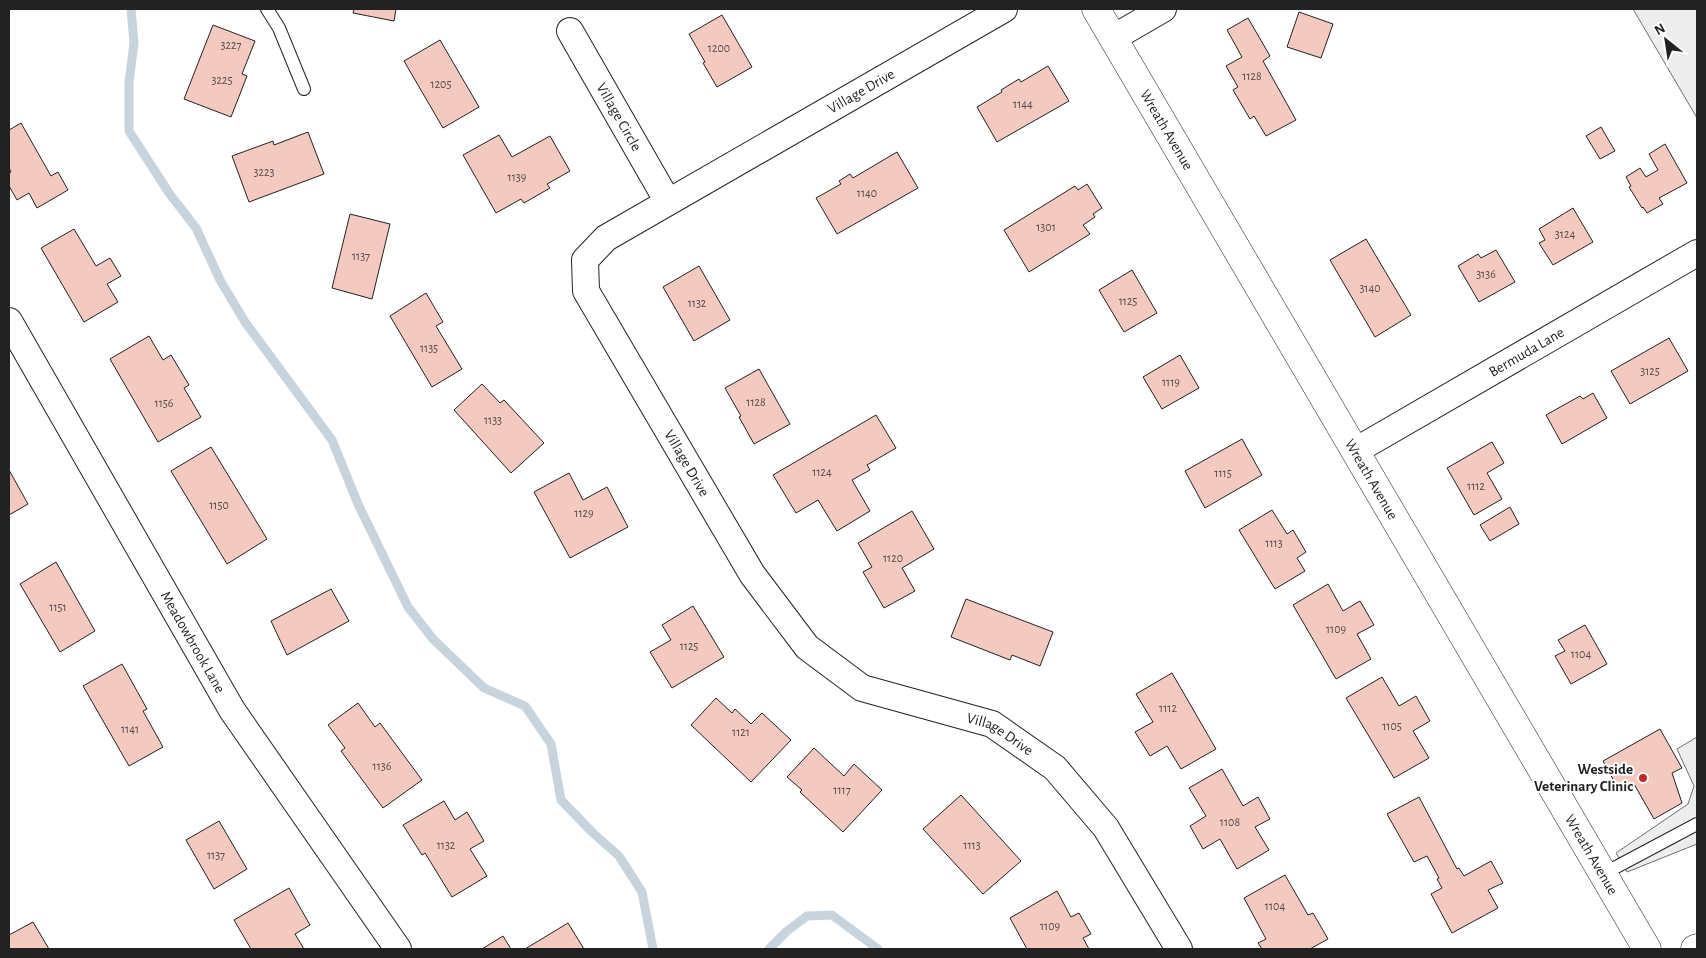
<svg xmlns="http://www.w3.org/2000/svg" width="1706" height="958" viewBox="0 0 1706 958" font-family="'Alegreya Sans',sans-serif">
	<style>
		.parking { fill: #ededed; stroke: #6f6f6f }
		.lines { fill: none; stroke-linecap: round; stroke-linejoin: round }
		.stream { stroke: #c7d3dd; stroke-width: 9 }
		.building { fill: #f3c9c0; stroke: #222 }
		.service-casing { stroke: #222; stroke-width: 14 }
		.minor-casing { stroke: #222; stroke-width: 28 }
		.tertiary-casing { stroke: #222; stroke-width: 29 }
		.secondary-casing { stroke: #222; stroke-width: 29 }
		.service { stroke: #fff; stroke-width: 12 }
		.minor { stroke: #fff; stroke-width: 26 }
		.tertiary { stroke: #fff; stroke-width: 28 }
		.secondary { stroke: #fff; stroke-width: 28 }
		.poi-dot { fill: #c62828; stroke: #fff; stroke-width: 2 }
		.labels { text-anchor: middle; stroke-width: 4; stroke-linejoin: round; paint-order: stroke }
		.number-label { font-size: 12px; fill: #564c4a }
		.street-label { font-size: 15px; fill: #222; stroke: #fff }
		.poi-label { font-size: 15px; font-weight: bold; fill: #222; stroke: #fff; text-anchor: end }
	</style>
	<rect width="100%" height="100%" fill="#fff"/>
	<!-- parking -->
	<path class="parking" d="M1633,9H1697V118Z
		M1697,737V844L1627,872L1616,853L1688,804L1694,786L1677,749Z"/>
	<g class="lines">
		<!-- stream -->
		<path class="stream" d="M131,9L134,43L129,82V131L169,193L196,228L220,280L245,322L332,440L358,504L408,607L433,639L484,688L525,706L551,744L561,800L593,833L619,856L642,892L653,949
			M769,949L787,931L807,916L832,915L878,949"/>
	</g>
	<!-- building -->
	<path class="building" d="M354,9H396L394,21L353,13Z
		M1299,12L1333,24L1321,58L1287,47Z
		M722,15L752,67L717,87L703,63L705,62L689,34Z
		M1248,18L1270,56L1263,61L1296,120L1266,136L1254,116L1250,119L1233,90L1238,87L1226,66L1242,57L1227,30Z
		M213,25L255,41L242,74L247,76L231,117L184,99Z
		M440,40L479,107L443,128L404,61Z
		M1048,66L1069,101L997,142L977,107L1002,92L1001,90L1019,79L1021,82Z
		M21,123L51,176L58,172L68,190L37,208L29,193L17,200L9,186V173L11,172L9,168V130Z
		M1601,127L1615,151L1600,159L1586,136Z
		M308,132L324,174L249,202L232,156L273,141L274,145Z
		M499,135L512,157L550,136L570,171L547,184L550,188L524,203L521,199L496,213L463,155Z
		M1665,144L1687,183L1659,198L1663,204L1647,213L1643,207L1642,208L1629,187L1631,186L1626,177L1640,168L1646,177L1658,170L1649,154Z
		M897,152L918,188L837,234L816,198L841,184L839,181L850,174L853,178Z
		M1087,184L1102,208L1093,214L1095,217L1083,225L1090,234L1029,272L1004,230L1075,186L1078,190Z
		M1573,208L1593,242L1553,265L1539,243L1545,240L1539,229Z
		M350,214L390,224L372,299L332,288Z
		M74,229L96,266L110,258L121,276L107,284L118,302L84,322L41,248Z
		M1366,239L1411,315L1375,337L1330,260Z
		M1496,250L1515,282L1479,302L1458,266L1478,254L1481,258Z
		M699,266L730,320L694,341L663,287Z
		M1132,270L1157,313L1124,332L1099,290Z
		M426,293L443,322L436,326L462,369L432,387L390,316Z
		M149,336L163,360L171,355L189,385L184,388L201,417L158,442L110,359Z
		M1669,338L1688,371L1630,404L1611,371Z
		M1180,355L1199,388L1162,409L1143,377Z
		M759,369L790,424L754,444L739,417L741,416L725,388Z
		M482,384L500,403L504,400L544,443L511,473L454,410Z
		M1593,393L1607,418L1562,444L1546,415L1580,396L1583,399Z
		M876,415L896,448L867,465L870,470L852,480L870,511L837,531L818,500L796,513L773,475Z
		M1242,439L1262,475L1205,508L1185,471Z
		M1492,442L1504,463L1487,473L1502,499L1474,515L1447,468Z
		M211,447L267,539L227,564L171,471Z
		M9,470L28,504L9,515Z
		M569,473L583,500L607,487L628,527L570,558L534,492Z
		M1510,507L1519,524L1490,541L1480,525Z
		M1272,510L1287,534L1293,530L1306,552L1297,558L1305,571L1275,589L1239,530Z
		M912,511L934,549L902,568L915,591L884,608L863,572L872,567L858,543Z
		M56,562L95,631L60,652L20,584Z
		M1328,584L1343,611L1360,601L1374,625L1357,634L1371,659L1336,679L1293,605Z
		M331,589L349,621L287,655L271,621Z
		M966,599L1053,632L1040,666L1012,655L1010,660L951,637Z
		M693,606L724,657L672,688L650,652L671,640L662,625Z
		M1585,625L1607,664L1571,684L1555,656L1565,651L1558,640Z
		M122,664L147,709L143,711L163,747L129,766L83,686Z
		M1172,673L1216,749L1181,769L1167,746L1150,756L1135,732L1153,722L1136,694Z
		M1382,677L1399,706L1416,696L1430,721L1413,731L1429,758L1394,778L1346,698Z
		M716,698L732,713L735,709L751,724L762,713L791,740L751,782L691,725Z
		M358,703L375,727L380,723L422,780L383,808L341,751L345,748L328,725Z
		M1660,729L1682,768L1672,773L1682,803L1654,819L1634,784L1620,792L1603,761Z
		M814,748L844,776L854,764L882,790L843,832L800,792L802,790L787,777Z
		M1222,769L1243,806L1258,797L1270,819L1255,827L1269,850L1237,869L1220,839L1203,849L1190,826L1206,816L1189,788Z
		M961,795L1021,861L983,894L923,829Z
		M1419,797L1457,869L1459,868L1464,876L1491,861L1503,883L1488,890L1498,908L1452,933L1431,894L1442,888L1437,879L1439,878L1427,856L1414,862L1387,814Z
		M444,801L455,820L467,812L484,841L470,849L487,876L452,897L425,853L422,855L403,825Z
		M219,821L247,869L214,889L186,840Z
		M1285,875L1308,915L1313,913L1328,939L1310,949H1262L1258,943L1266,939L1244,898Z
		M289,888L310,925L295,934L304,949H251L234,920Z
		M1057,891L1071,917L1079,913L1091,934L1083,938L1089,949H1027L1010,918Z
		M33,922L49,949H9V935Z
		M568,923L584,949H525Z
		M503,936L511,949H482Z"/>
	<g class="lines">
		<defs>
			<path id="service" d="M267,9L279,28L304,89
				M1603,874L1697,824"/>
			<g id="minor">
				<path id="s1" d="M1004,9L606,238L585,260L586,291L752,574L807,647L862,688L992,724L1055,768L1106,828L1179,949"/>
				<path id="s2" d="M570,31L668,202"/>
				<path d="M1113,38L1163,9"/>
				<path id="s3" d="M9,321L232,710L398,949"/>
				<path id="s4" d="M1355,451L1697,253"/>
			</g>
			<g id="tertiary">
				<path id="s5" d="M1096,9L1647,949"/>
			</g>
			<path id="secondary" d="M1695,949L1697,948"/>
		</defs>
		<!-- service casing -->
		<use href="#service" class="service-casing"/>
		<!-- minor casing -->
		<use href="#minor" class="minor-casing"/>
		<!-- tertiary casing -->
		<use href="#tertiary" class="tertiary-casing"/>
		<!-- secondary casing -->
		<use href="#secondary" class="secondary-casing"/>
		<!-- service -->
		<use href="#service" class="service"/>
		<!-- minor -->
		<use href="#minor" class="minor"/>
		<!-- tertiary -->
		<use href="#tertiary" class="tertiary"/>
		<!-- secondary -->
		<use href="#secondary" class="secondary"/>
	</g>
	<!-- markers -->
	<circle class="poi-dot" cx="1643" cy="778" r="5"/>
	<g class="labels">
		<!-- number labels -->
		<g class="number-label">
			<text x="231" y="49">3227</text>
			<text x="719" y="52">1200</text>
			<text x="1252" y="80">1128</text>
			<text x="222" y="84">3225</text>
			<text x="441" y="88">1205</text>
			<text x="1023" y="108">1144</text>
			<text x="264" y="176">3223</text>
			<text x="517" y="181">1139</text>
			<text x="867" y="197">1140</text>
			<text x="1046" y="231">1301</text>
			<text x="1565" y="238">3124</text>
			<text x="361" y="260">1137</text>
			<text x="1486" y="278">3136</text>
			<text x="1370" y="292">3140</text>
			<text x="1128" y="305">1125</text>
			<text x="697" y="307">1132</text>
			<text x="429" y="352">1135</text>
			<text x="1650" y="375">3125</text>
			<text x="1171" y="386">1119</text>
			<text x="756" y="406">1128</text>
			<text x="164" y="407">1156</text>
			<text x="493" y="424">1133</text>
			<text x="822" y="476">1124</text>
			<text x="1223" y="477">1115</text>
			<text x="1476" y="490">1112</text>
			<text x="219" y="509">1150</text>
			<text x="584" y="517">1129</text>
			<text x="1274" y="547">1113</text>
			<text x="893" y="562">1120</text>
			<text x="58" y="611">1151</text>
			<text x="1336" y="633">1109</text>
			<text x="689" y="650">1125</text>
			<text x="1581" y="658">1104</text>
			<text x="1168" y="712">1112</text>
			<text x="1392" y="730">1105</text>
			<text x="130" y="733">1141</text>
			<text x="741" y="736">1121</text>
			<text x="382" y="770">1136</text>
			<text x="842" y="794">1117</text>
			<text x="1230" y="826">1108</text>
			<text x="446" y="849">1132</text>
			<text x="972" y="849">1113</text>
			<text x="216" y="859">1137</text>
			<text x="1275" y="910">1104</text>
			<text x="1050" y="930">1109</text>
		</g>
		<!-- street labels -->
		<g class="street-label">
			<text transform="translate(861 91) rotate(-30)" y="5">Village Drive</text>
			<text dy="5" stroke="none"><textPath href="#s2" startOffset="99">Village Circle</textPath></text>
			<text dy="5" stroke="none"><textPath href="#s5" startOffset="140">Wreath Avenue</textPath></text>
			<text dy="5" stroke="none"><textPath href="#s4" startOffset="198">Bermuda Lane</textPath></text>
			<text dy="5" stroke="none"><textPath href="#s1" startOffset="720">Village Drive</textPath></text>
			<text dy="5" stroke="none"><textPath href="#s5" startOffset="545">Wreath Avenue</textPath></text>
			<text dy="5" stroke="none"><textPath href="#s3" startOffset="370">Meadowbrook Lane</textPath></text>
			<text dy="5" stroke="none"><textPath href="#s1" startOffset="1155">Village Drive</textPath></text>
			<text dy="5" stroke="none"><textPath href="#s5" startOffset="980">Wreath Avenue</textPath></text>
		</g>
		<!-- poi labels -->
		<g class="poi-label">
			<text x="1633" y="774">Westside<tspan x="1633" dy="17">Veterinary Clinic</tspan></text>
		</g>
	</g>
	<!-- border -->
	<rect width="1706" height="958" fill="none" stroke="#222222" stroke-width="20"/>
	<!-- north arrow -->
	<g transform="translate(1666 40) rotate(330)" stroke="#ffffff" stroke-width="4" paint-order="stroke">
	<path d="M0-4L9 19L0 12L-9 19Z" fill="#222222"/>
	<text y="-8" font-size="14" font-weight="bold" text-anchor="middle" fill="#222222">N</text>
	</g>
</svg>
